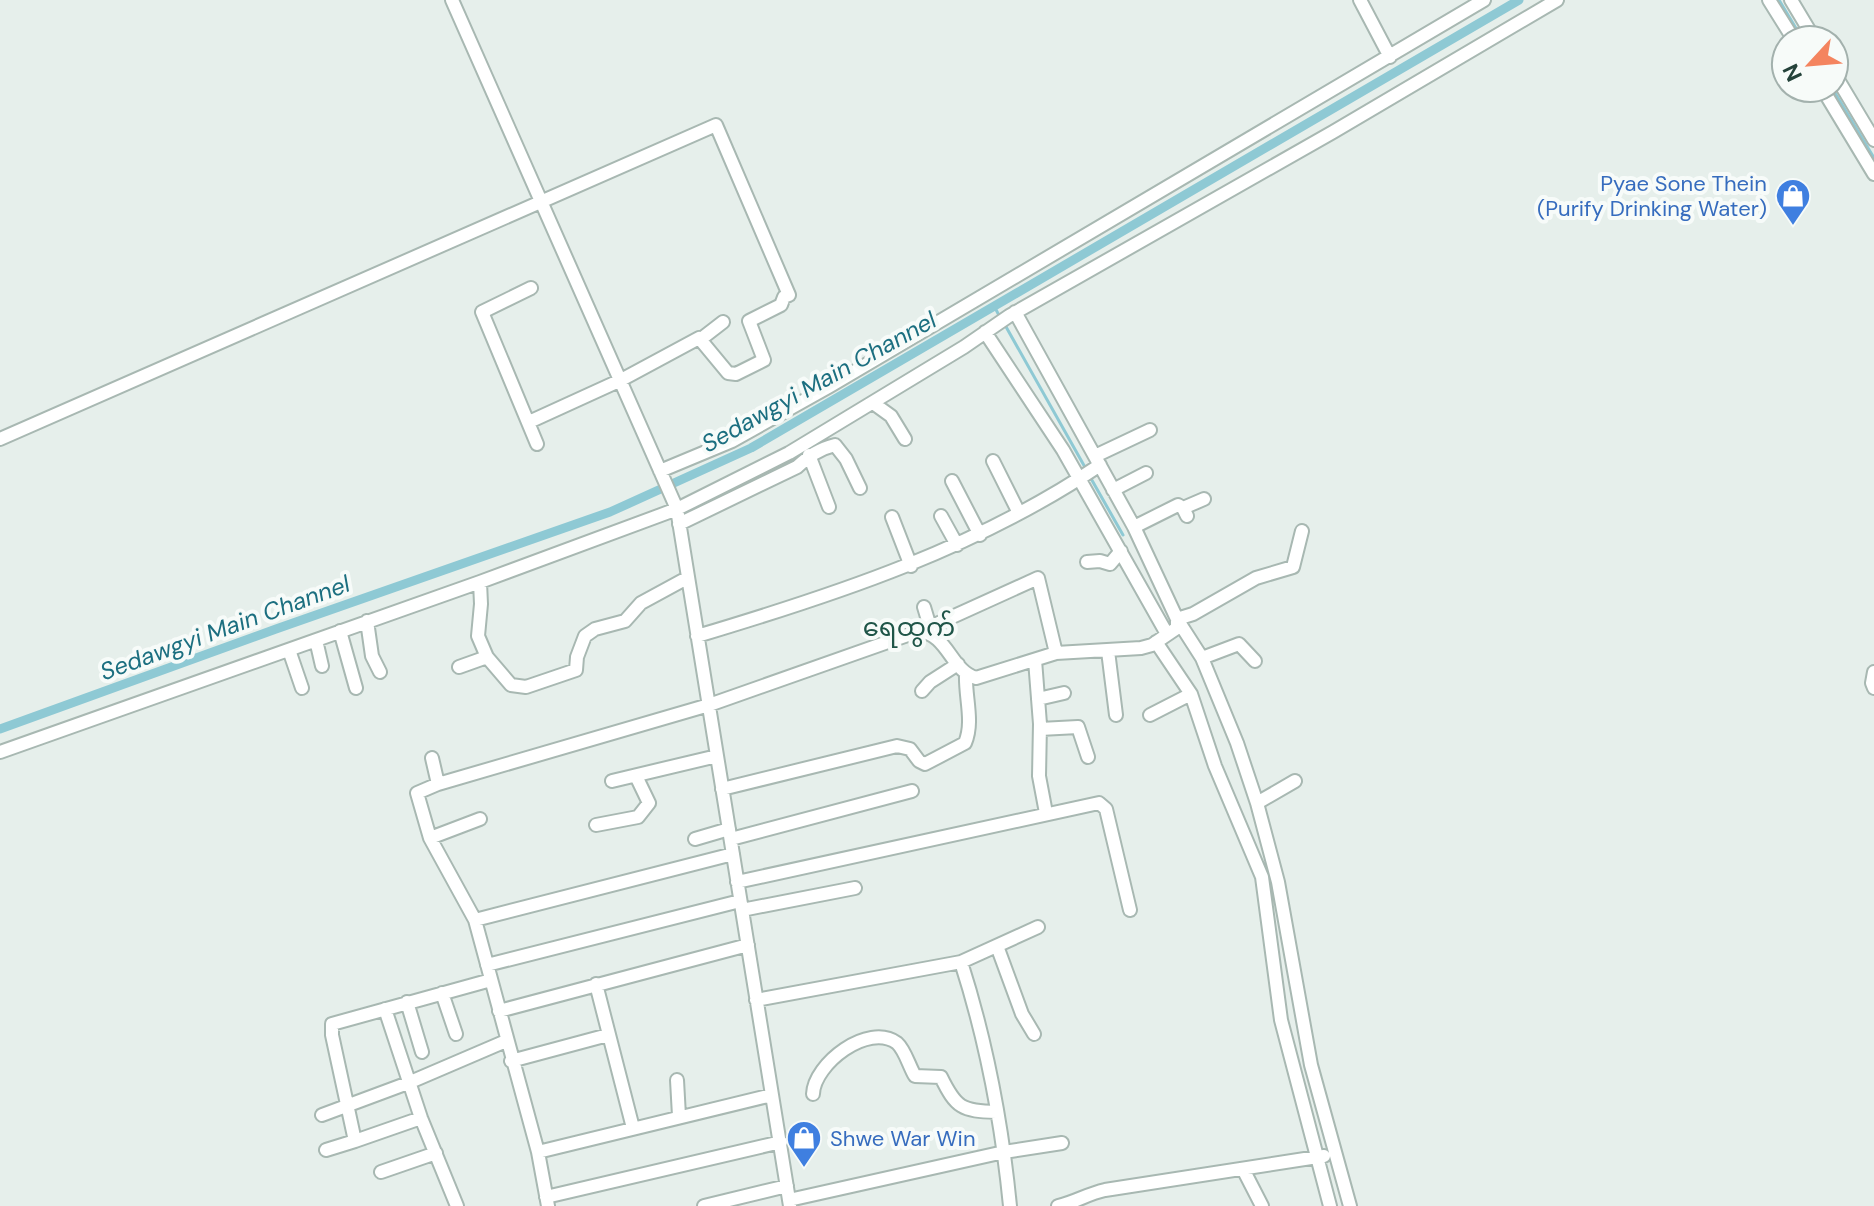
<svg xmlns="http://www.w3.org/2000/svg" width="1874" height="1206" viewBox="0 0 1874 1206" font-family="'DM Sans','Noto Sans Myanmar',sans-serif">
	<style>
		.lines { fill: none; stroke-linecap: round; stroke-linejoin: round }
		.stream { stroke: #8ec9d4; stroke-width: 3 }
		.canal { stroke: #8ec9d4; stroke-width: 9 }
		.minor-casing { stroke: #a8b8b2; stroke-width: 16 }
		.minor { stroke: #fff; stroke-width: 12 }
		.labels { text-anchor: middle; stroke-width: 8; stroke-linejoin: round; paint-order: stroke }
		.shop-label { font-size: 22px; fill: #366cbe; stroke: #f7fbf9; text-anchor: end }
		.water-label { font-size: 24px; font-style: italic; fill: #1c6f80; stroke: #f7fbf9 }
		.quarter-label { font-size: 26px; fill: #1f5548; stroke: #f7fbf9 }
	</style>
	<rect width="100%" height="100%" fill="#e6efeb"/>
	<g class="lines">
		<!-- stream -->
		<path class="stream" d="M1779,0L1803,40
			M1832,88L1874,158
			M994,306L1001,319
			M1005,325L1086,469
			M1089,475L1123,535"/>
		<!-- canal -->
		<path class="canal" d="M0,729L276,629L610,512L751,448L1519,0"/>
		<defs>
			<path id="minor" d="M452,0L677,509L790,1206
				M1360,0L1390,57
				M1769,0L1794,40
				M1791,0L1815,40
				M1834,73L1874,140
				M1822,88L1874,174
				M531,288L482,312L537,444
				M1015,312L1134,527L1177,619L1202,658L1237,743L1257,803L1278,882L1311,1065L1350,1206
				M985,332L1063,450L1167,634
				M701,339L723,322
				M873,403L891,416L905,439
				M0,439L716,125L789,295L784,297L781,305L749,321L764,360L736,374L728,373L699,338L621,380L529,422
				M809,455L829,507
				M1095,456L1150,430
				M993,461L1019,513
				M660,471L732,441L830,386L1484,0
				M952,481L980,535
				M1113,490L1146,473
				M1183,508L1204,499
				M941,516L957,545
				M892,517L911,566
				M679,524L797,467C809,456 819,449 835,445L846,459L860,488
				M1134,527L1178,505L1183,508L1187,516
				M1087,562L1100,561L1110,564L1121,551
				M480,582L481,604L478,636L487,657L511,685L526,687L576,670L577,657L585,636L595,629L625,621L641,603L687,578
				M924,607L930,627
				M367,621L372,656L380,672
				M340,631L356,688
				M927,632L930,627L1038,578L1056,653
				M697,636C838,594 977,548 1100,465
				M316,640L322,666
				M1156,642L1191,694L1215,766L1262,877L1281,1020L1330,1206
				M289,650L302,688
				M1108,651L1116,715
				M1202,658L1239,644L1255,661
				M1035,660L1040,724L1039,776L1046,813
				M459,667L487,657
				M1874,672L1872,683L1874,688
				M922,691L930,682L958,664
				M1038,699L1064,693
				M1150,715L1191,694
				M1040,729L1078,727L1088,757
				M0,752L480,582L677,509L789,453L964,347L1009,316L1333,132L1557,0
				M432,758L438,784
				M612,781L717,756
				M722,789L897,746L910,749L919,761L925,764L965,743C974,722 965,697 966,675
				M1257,803L1295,781
				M596,825L638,817L649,803L636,776
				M430,838L480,819
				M695,839L729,829
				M731,839L912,791
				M737,882L1099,803L1106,809L1130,910
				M742,910L855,888
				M475,920L733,854
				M997,946L1022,1014L1034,1034
				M961,962L1038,927
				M487,965L740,901
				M596,984L633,1128
				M442,993L456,1034
				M756,1000L961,962C986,1040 1002,1125 1010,1206
				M407,1002L422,1052
				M385,1009L421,1118L457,1206
				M499,1011L748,945
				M511,1061L608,1035
				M677,1080L679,1116
				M813,1094C814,1064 868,1022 897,1043C905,1050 909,1066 915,1076L941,1077C956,1108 962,1111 996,1112
				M322,1115L408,1083L506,1041
				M355,1141L421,1118
				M326,1150L355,1141L332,1035V1024L491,980
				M538,1152L772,1095
				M1243,1169L1262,1206
				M381,1172L436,1153
				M546,1197L781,1142
				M789,1200L1004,1152L1062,1143
				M548,1206L538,1152L475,920L430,838L417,793L438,784L709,705L919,631C948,634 951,671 976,678L1056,653L1141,648L1152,645L1177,628V619L1193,614L1256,578L1293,567L1302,531
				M704,1206L787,1186
				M1058,1206C1076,1202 1087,1194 1105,1190L1324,1156"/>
		</defs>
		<!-- minor casing -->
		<use href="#minor" class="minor-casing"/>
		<!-- minor -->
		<use href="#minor" class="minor"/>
	</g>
	<!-- icons -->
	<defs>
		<symbol id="shop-pin" viewBox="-11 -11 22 30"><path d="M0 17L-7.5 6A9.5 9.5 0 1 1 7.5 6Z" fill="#3f7fe0" stroke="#f7fbf9"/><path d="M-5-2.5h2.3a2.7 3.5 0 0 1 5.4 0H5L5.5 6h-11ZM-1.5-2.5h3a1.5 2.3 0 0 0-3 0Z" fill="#fff"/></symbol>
	</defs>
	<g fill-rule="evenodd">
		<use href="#shop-pin" x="1773" y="176" width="40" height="54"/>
		<use href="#shop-pin" x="784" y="1118" width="40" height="54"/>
	</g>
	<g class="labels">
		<!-- shop labels -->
		<g class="shop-label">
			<text x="1767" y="191">Pyae Sone Thein<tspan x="1767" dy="25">(Purify Drinking Water)</tspan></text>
			<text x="830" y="1146" text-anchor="start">Shwe War Win</text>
		</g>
		<!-- water labels -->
		<g class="water-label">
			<text transform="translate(819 382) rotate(-29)" y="8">Sedawgyi Main Channel</text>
			<text transform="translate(225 628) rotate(-20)" y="8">Sedawgyi Main Channel</text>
		</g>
		<!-- quarter labels -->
		<g class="quarter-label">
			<text x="909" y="636">ရေထွက်</text>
		</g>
	</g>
	<!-- north arrow -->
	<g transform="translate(1810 64) rotate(244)"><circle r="38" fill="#f7fbf9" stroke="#a3b1ad" stroke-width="2"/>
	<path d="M0-6L14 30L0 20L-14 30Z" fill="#f4845f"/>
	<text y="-12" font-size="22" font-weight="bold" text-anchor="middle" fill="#24423a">N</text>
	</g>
</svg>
